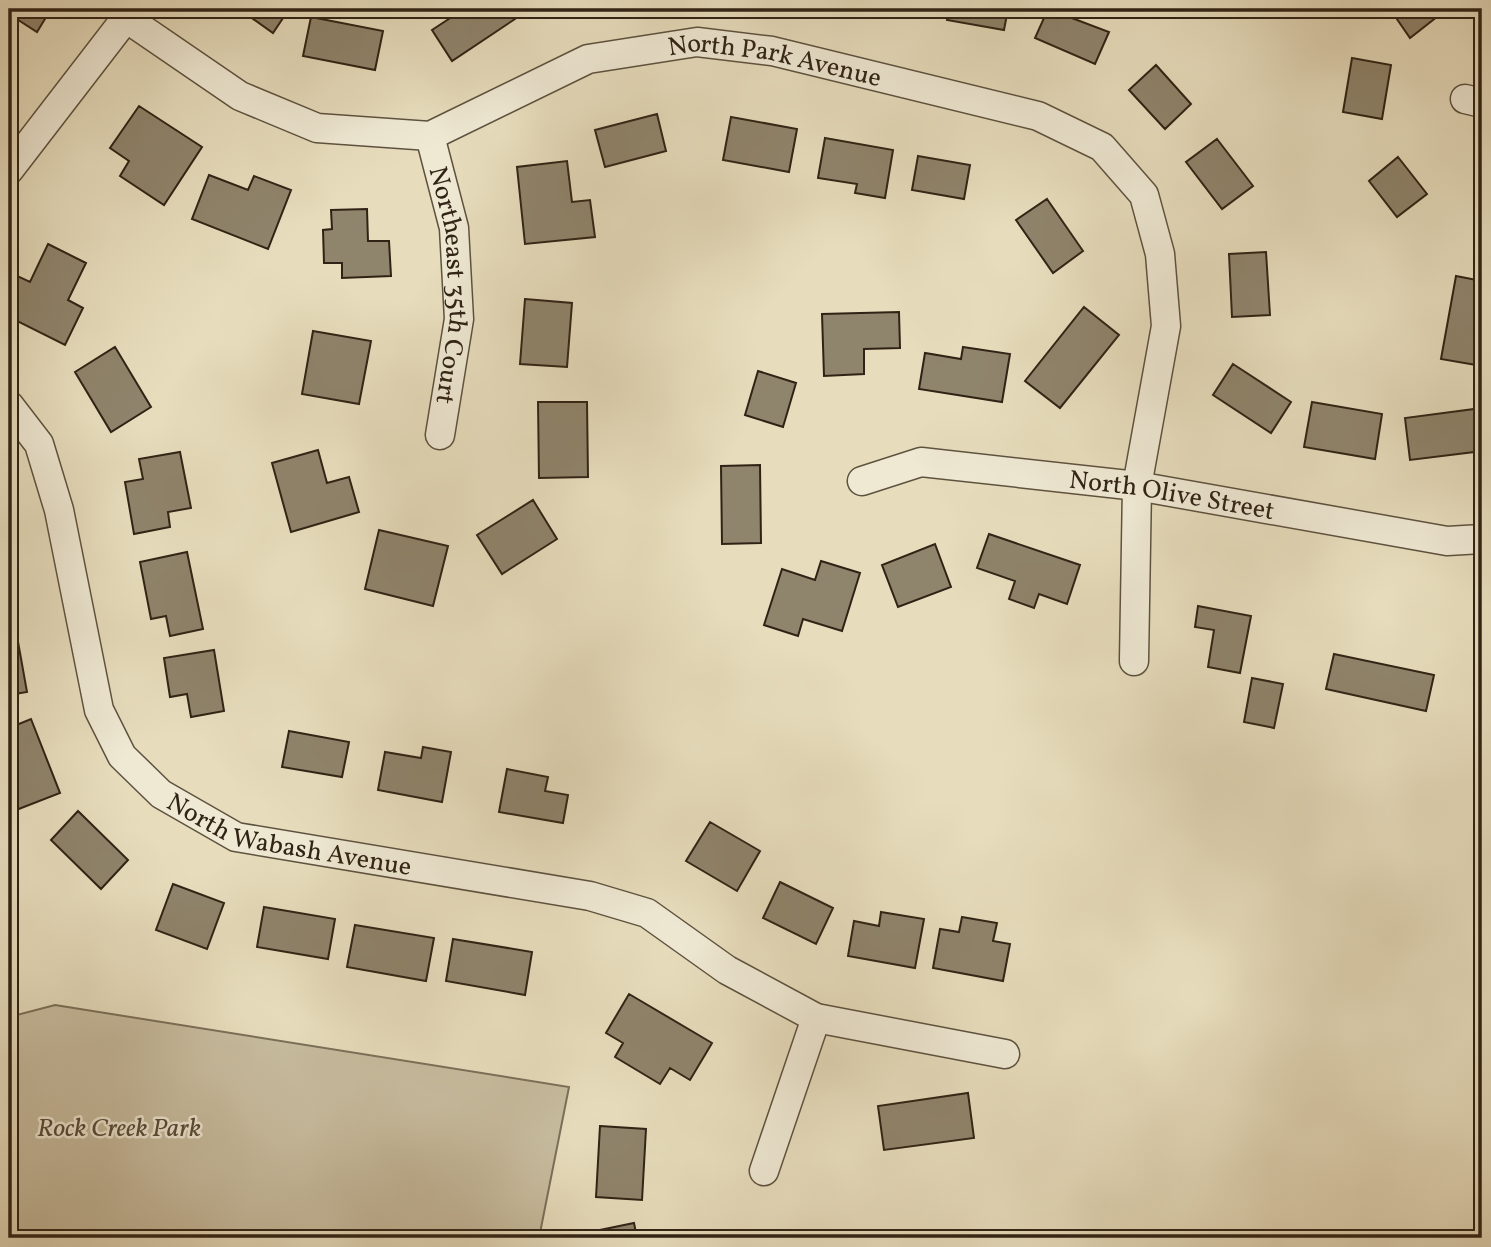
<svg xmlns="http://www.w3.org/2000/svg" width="1491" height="1247" viewBox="0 0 1491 1247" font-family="Vollkorn,serif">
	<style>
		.green { fill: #c8bda0; stroke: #7c705a; stroke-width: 2 }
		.building { fill: #8f846c; stroke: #302315; stroke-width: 2 }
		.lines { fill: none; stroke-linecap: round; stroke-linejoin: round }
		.minor-casing { stroke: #5e523f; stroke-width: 31 }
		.minor { stroke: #efe9d4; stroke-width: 28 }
		.labels { text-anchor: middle; stroke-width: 5; stroke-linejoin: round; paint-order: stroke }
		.street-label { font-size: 26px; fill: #302315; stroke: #efe9d4 }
		.park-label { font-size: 26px; font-style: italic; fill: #564a38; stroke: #efe9d4 }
	</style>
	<rect width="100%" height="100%" fill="#e7ddbd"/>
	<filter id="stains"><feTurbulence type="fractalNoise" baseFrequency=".00286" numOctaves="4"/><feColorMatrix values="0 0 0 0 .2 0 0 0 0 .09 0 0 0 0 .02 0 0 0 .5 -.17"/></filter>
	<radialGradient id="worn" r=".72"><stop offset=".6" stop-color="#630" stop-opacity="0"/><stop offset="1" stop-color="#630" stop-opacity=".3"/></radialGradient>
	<!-- green -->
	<path class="green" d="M55,1005L569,1087L539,1238H9V1017Z"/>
	<!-- building -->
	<path class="building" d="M9,9H51L37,32L9,14Z
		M239,9H289L273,33Z
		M464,9H509L515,19L452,61L432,30Z
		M949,9H1008L1004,30L947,20Z
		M1048,9L1109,32L1095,64L1035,38Z
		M1390,9H1447L1410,38Z
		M311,17L383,31L375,70L303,56Z
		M1352,58L1391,65L1382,119L1343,112Z
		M1156,65L1191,104L1165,129L1129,90Z
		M139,106L202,147L164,205L120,176L129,161L110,148Z
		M657,114L666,151L605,167L595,130Z
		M731,117L797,129L789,172L723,160Z
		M825,138L893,150L885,198L855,193L857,184L818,178Z
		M1217,139L1253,186L1222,209L1186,162Z
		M918,156L970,165L964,199L912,190Z
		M1398,157L1427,194L1397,217L1369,181Z
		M567,161L572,202L590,200L595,237L525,244L517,167Z
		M209,175L248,190L254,176L291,190L268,249L192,219Z
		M1482,194V249L1474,196Z
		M1047,199L1083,251L1053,273L1016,220Z
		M367,209L368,241H389L391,276L342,278V263H324L323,230L332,229L331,210Z
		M48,244L86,263L68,300L83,308L65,345L9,317V283L13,274L30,282Z
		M1266,252L1270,315L1232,317L1229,254Z
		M1456,276L1482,281V366L1441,359Z
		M525,299L572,303L567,367L520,364Z
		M1084,307L1119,335L1060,408L1025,381Z
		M899,312L900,348L864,349V374L824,376L822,314Z
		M313,331L371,341L359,404L302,394Z
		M115,347L151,407L111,432L75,372Z
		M963,347L1010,354L1002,402L919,389L925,353L961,359Z
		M1233,364L1291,402L1271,433L1213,395Z
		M758,371L796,383L783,427L745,415Z
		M538,402H587L588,477L539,478Z
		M1312,402L1382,414L1375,459L1304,447Z
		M1482,408V451L1410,460L1405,418Z
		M318,450L327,483L349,477L359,512L291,532L272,463Z
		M180,452L191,508L168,512L170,527L134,534L125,482L143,479L139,459Z
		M760,465L761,543L722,544L721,466Z
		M533,500L557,539L502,574L477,535Z
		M379,530L448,546L433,606L365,589Z
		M989,534L1080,565L1067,604L1039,594L1034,608L1009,599L1015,581L977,568Z
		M935,544L951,587L898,607L882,565Z
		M187,552L203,629L170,636L166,616L151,619L140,562Z
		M821,561L860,573L842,631L803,619L798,636L764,625L782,569L815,580Z
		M1198,606L1251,616L1240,673L1208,667L1214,630L1195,627Z
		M15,625L27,692L9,695V627Z
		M1481,643H1482V686L1474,684Z
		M214,650L224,711L191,717L187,694L170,697L164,658Z
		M1334,654L1434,675L1426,711L1326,689Z
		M1252,678L1283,684L1274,728L1244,722Z
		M31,719L60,793L11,812L9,728Z
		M289,731L349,742L342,777L282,767Z
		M423,747L451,752L442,802L378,790L385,752L421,758Z
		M507,769L548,777L545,791L568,795L563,823L499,812Z
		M78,811L128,860L101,889L51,840Z
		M710,822L760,851L737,891L686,861Z
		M780,882L833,908L816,944L763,918Z
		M173,884L224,903L207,949L156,930Z
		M264,907L335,919L328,959L257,947Z
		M881,912L924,919L915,968L848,956L854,921L879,926Z
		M962,917L997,923L993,941L1010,944L1003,981L933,968L940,929L959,932Z
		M355,925L434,938L426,981L347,967Z
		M453,939L532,952L525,995L446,981Z
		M629,994L712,1043L690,1080L670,1068L660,1084L615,1057L623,1043L606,1033Z
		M968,1093L974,1138L884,1150L878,1106Z
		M600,1126L646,1129L642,1200L596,1197Z
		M634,1223L637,1238H592L590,1232Z"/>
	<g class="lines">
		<defs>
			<g id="minor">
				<path id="s1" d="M126,18L240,96L317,128L430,136L588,59L697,42L772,51L1038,116L1102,147L1144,195L1160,254L1166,326L1137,486L1134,661"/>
				<path d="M1465,99L1482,103"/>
				<path id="s2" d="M430,136L454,228L459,319L440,435"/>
				<path d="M9,170L133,9"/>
				<path id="s3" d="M9,405L39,444L59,510L99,710L122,756L161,794L236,837L590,896L647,913L727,970L816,1018L1005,1054"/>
				<path id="s4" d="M862,481L921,462L1137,486L1447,541L1482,539"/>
				<path d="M764,1171L816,1018"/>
			</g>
		</defs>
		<!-- minor casing -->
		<use href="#minor" class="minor-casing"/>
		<!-- minor -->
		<use href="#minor" class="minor"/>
	</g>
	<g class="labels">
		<!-- street labels -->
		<g class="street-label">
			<text dy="9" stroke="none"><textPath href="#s1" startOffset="700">North Park Avenue</textPath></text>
			<text dy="9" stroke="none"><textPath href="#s2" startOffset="152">Northeast 35th Court</textPath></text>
			<text dy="9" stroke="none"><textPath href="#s4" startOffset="315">North Olive Street</textPath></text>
			<text dy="9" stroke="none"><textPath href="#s3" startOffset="565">North Wabash Avenue</textPath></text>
		</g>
		<!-- park labels -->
		<g class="park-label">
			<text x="119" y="1136">Rock Creek Park</text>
		</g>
	</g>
	<!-- margin -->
	<rect width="1491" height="1247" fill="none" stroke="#e7ddbd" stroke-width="35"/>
	<rect x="10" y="10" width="1470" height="1226" fill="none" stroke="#302315" stroke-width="3.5"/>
	<rect x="18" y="18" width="1456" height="1212" fill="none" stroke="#302315" stroke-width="2"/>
	<rect width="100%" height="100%" filter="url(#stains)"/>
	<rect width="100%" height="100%" fill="url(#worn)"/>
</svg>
